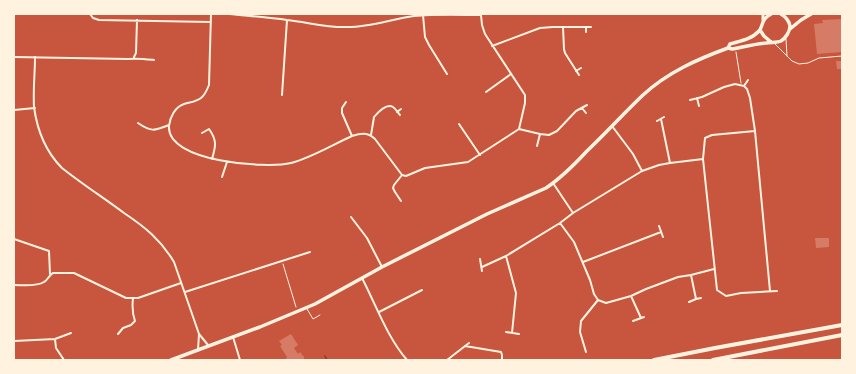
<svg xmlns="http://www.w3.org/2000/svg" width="856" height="374" viewBox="0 0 856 374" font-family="Arial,sans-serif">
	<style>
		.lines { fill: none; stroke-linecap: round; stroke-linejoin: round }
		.stream { stroke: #8f3625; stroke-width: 1.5 }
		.building { fill: #d67c66 }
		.path { stroke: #fff3e0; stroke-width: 1 }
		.service { stroke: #fff3e0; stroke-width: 1 }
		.minor { stroke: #fff3e0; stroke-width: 2 }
		.secondary { stroke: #fff3e0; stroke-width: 3 }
		.primary { stroke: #fff3e0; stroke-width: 3.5 }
		.motorway { stroke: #fff3e0; stroke-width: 4 }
	</style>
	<rect width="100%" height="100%" fill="#c8553d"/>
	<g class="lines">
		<!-- stream -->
		<path class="stream" d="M325,356L327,360"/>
	</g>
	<!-- building -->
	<path class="building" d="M842,19V52L817,54L814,24L823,23L822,20Z
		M836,61H842V69H837Z
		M815,238H829V247L816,248Z
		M291,334L298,345L294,348L298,354L300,352L301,354L302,353V356L303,355L304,357V359L302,360H287L286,358L287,357L280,346L282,345L279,341Z"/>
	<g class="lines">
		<!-- path -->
		<path class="path" d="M736,52L741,83
			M283,264L296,307"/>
		<!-- service -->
		<path class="service" d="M786,39L787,56
			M775,44L792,61L799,64L808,63L819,58L842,56
			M307,309L313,319L320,315"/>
		<!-- minor -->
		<path class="minor" d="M90,14L93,18L99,20L211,22
			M211,14L209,85C207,90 205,95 201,98C196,102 190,102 184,104C175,107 170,117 169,126C166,162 267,169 291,163C311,158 332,145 352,136C361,133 368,132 375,139L402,175
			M229,14C249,16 268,17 287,20C307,22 327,28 348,27C370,27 392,19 414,16C436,14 459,15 481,15
			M423,15L425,37L429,45L447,74
			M481,15L482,25L485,34L525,95V103L519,129
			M563,27L564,49L565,53L579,75
			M586,27V32
			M492,46L540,28L553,27H591
			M14,57L128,59C137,58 145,59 154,60
			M35,57C35,73 33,90 34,107C37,129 46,152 62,168C82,184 104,198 124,213C145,227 161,240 174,262L199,334L208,345
			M134,57L136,53L137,20
			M576,71L581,68
			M744,86L748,80
			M486,92L511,74
			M282,95L287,20
			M697,98L699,106
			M690,100L702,97L724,87L735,84L744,86L747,89L750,98L755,131L770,291
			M346,102L342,108V113L352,136
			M582,108L586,113
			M14,110L35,108
			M397,112L401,109
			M661,119L670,163
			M657,121L664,117
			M138,123C151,132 154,131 169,125
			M459,124L480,155
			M612,126L633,154L642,171
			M519,129L540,134L549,135L557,131L576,111L587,105
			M755,131L712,135L705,138L703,159L717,290L726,296L741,293L777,291
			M202,133L209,129C217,140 216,146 212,159
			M371,135L374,117C378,112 387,103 393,107C396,109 398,113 400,115
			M537,146L540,134
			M222,177L227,162
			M553,183L573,213
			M401,201L395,192L393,188L394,185L402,175L406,176L425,168L468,162L519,129
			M351,217L367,238L382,267
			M560,223L574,242L590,280L594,294L598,300L606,303L631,296L646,289L678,277L691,275L714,269
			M659,226L663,237
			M14,239L49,251L50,274
			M506,256L516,293L512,333
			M480,259L482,271
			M583,262L661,232
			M482,267L506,256L560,223L573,213L642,171L659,165L670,163L703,159
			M691,275L696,299
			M362,278C376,305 387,337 407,360
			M14,285C23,285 36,287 44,282C48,280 49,275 53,273H74L126,298H138L181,283
			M185,292L310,252
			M631,296L641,318
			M689,302L696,299L701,298
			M379,312L422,290
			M633,321L644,317
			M506,332L519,334
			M118,334L123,328L131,325L135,321C132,313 132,307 133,298
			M233,337L240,360
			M55,339L56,348L64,360
			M14,341L55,339L71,333
			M465,346L501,352L502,355V360
			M198,350L199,334
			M586,352L580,332L581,321L598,300
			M447,360L469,343"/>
		<!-- secondary -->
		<path class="secondary" d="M763,20V14"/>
		<!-- primary -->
		<path class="primary" d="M790,29L801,20L811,14
			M760,30L764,36L771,42
			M728,48L730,44C740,41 752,39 759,31C764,25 760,20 771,14
			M171,360L260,327L315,304L382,267L487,214L546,188C561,178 575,164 587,151C606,133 624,113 643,95C668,72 698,59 728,48L732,49C743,47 754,44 766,43C771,42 777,43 781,41C786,38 790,31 790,26C789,20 786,17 781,14"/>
		<!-- motorway -->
		<path class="motorway" d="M654,360L715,348L842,325
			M713,360L842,335"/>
	</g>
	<!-- border -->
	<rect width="856" height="374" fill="none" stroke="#fff3e0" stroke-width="30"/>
</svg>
